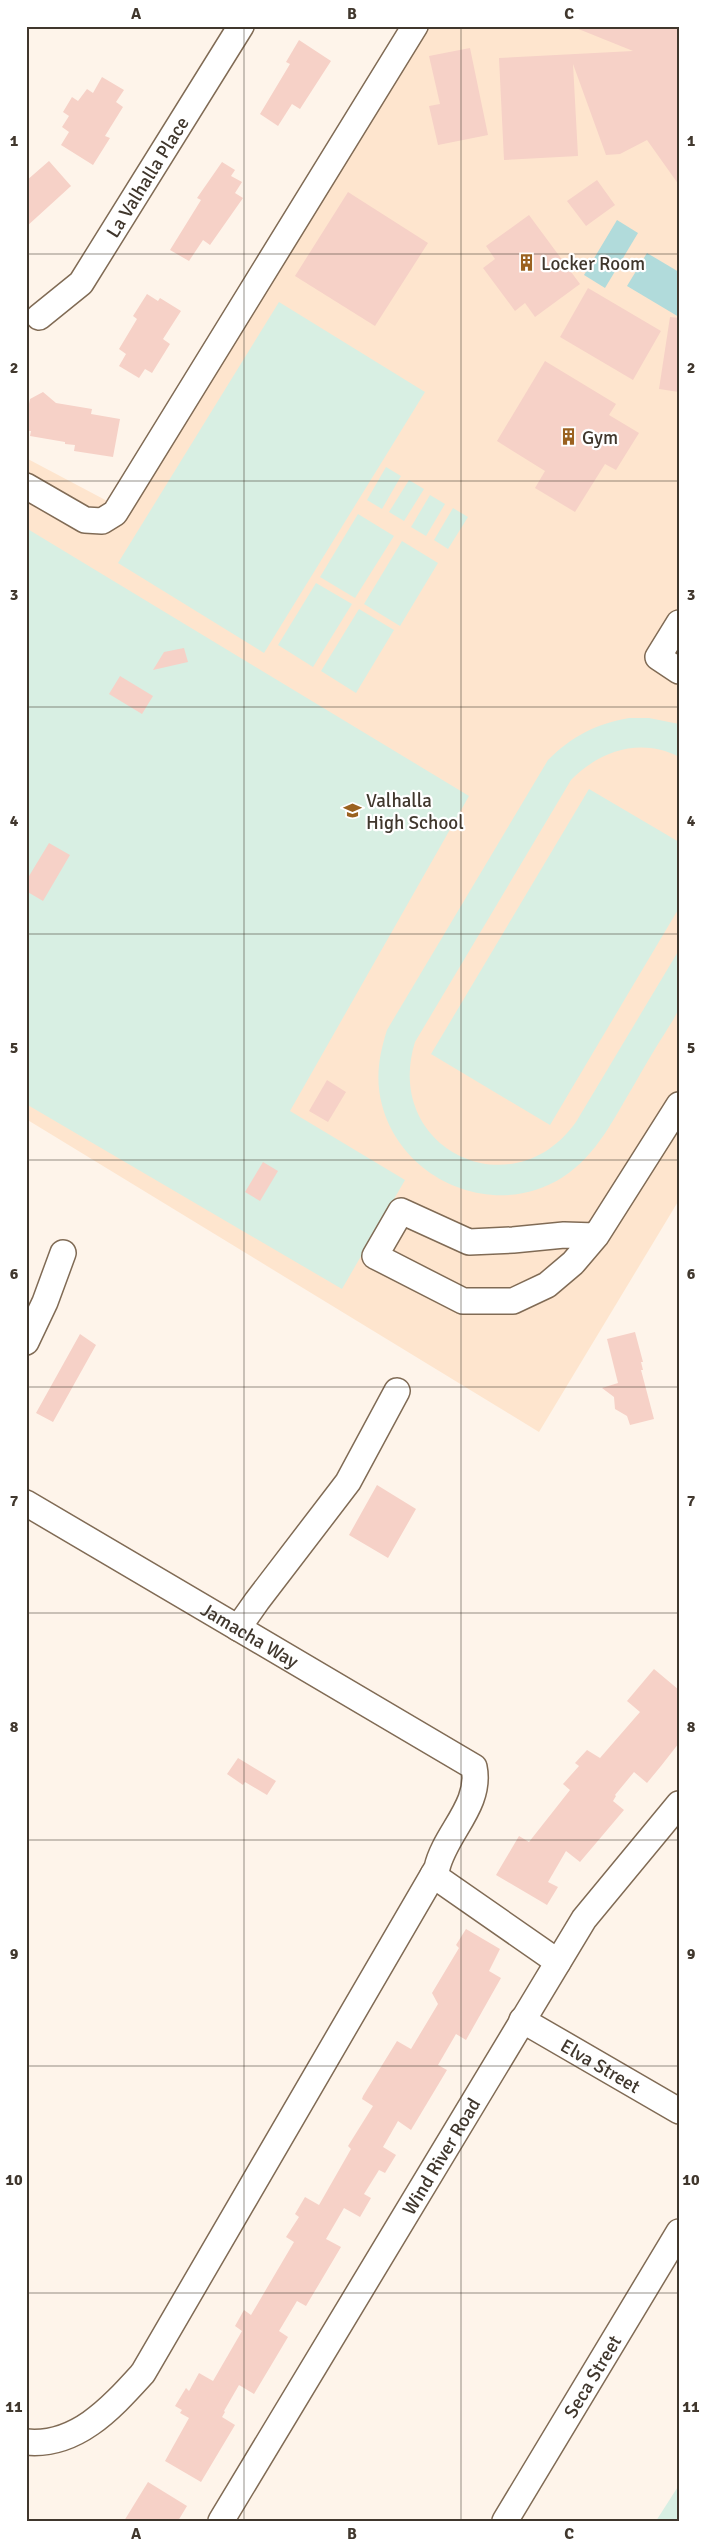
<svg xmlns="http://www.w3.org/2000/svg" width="705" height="2547" viewBox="0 0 705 2547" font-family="Signika,sans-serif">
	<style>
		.built { fill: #fee5ce }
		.green { fill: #d8efe3 }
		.water { fill: #b1dbdb }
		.building { fill: #f6d1c7 }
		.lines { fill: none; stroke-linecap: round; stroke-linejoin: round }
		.minor-casing { stroke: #806b55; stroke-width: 28 }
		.minor { stroke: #fff; stroke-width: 25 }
		.grid { fill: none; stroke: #40372d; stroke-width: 1; stroke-opacity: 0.55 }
		.labels { text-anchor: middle; stroke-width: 4.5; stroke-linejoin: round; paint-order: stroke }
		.street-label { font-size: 19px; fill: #40372d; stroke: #fff }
		.poi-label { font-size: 19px; fill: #40372d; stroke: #fff; text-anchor: start }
		.neatline { fill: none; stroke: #40372d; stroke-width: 2 }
		.grid-label { font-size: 16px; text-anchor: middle; font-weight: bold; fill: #40372d }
	</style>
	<rect width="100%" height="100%" fill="#fef4ea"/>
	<!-- built -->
	<path class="built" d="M408,26H679V1200L539,1432L26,1119V458L111,503Z"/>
	<!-- green -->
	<path class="green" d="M279,302L425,392L264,653L118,563Z
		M386,467L401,476L382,509L367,500Z
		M409,480L424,489L404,521L389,512Z
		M430,495L445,504L426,536L411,527Z
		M453,508L468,517L448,549L434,540Z
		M358,514L394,536L355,598L320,577Z
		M26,528L469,796L290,1111L405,1180L342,1289L26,1104Z
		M402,541L438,563L400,626L364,604Z
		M316,583L352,604L313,667L278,645Z
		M359,609L394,630L356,693L321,671Z
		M629,718H649L679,724V757C641,737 599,751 571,780L415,1042C382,1148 512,1212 576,1122L679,950C679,963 682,1000 678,1010C675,1018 669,1026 665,1033C654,1050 644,1067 634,1085C614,1118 597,1155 563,1177C495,1221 402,1181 382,1105C375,1079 379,1055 387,1030L548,760C572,736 596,724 629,718Z
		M589,789L679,842V908L550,1125L431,1054Z
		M679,2485V2521H656Z"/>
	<!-- water -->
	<path class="water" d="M617,220L638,233L605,288L584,275Z
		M647,253L679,272V317L627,286Z"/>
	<!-- building -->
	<path class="building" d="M571,26H679V185L647,140L620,154L606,155L573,64L578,156L504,160L499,58L633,51Z
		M299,40L331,61L300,109L292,104L278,126L260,114L290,64L286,62Z
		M470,48L488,135L438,145L429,106L440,104L429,56Z
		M102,77L124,90L116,102L123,107L105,136L110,138L93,165L61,145L69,132L62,127L69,116L63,112L72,97L78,101L87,89L93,93Z
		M49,161L71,186L26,227V181Z
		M222,162L235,170L231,176L242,182L235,193L243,198L210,245L203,240L189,261L170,250L201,200L197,198Z
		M597,180L615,205L586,226L567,201Z
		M348,192L428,243L375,326L295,276Z
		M529,215L580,284L535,317L525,303L515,311L483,268L495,259L486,246Z
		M588,288L661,331L633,380L560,337Z
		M147,294L158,301L160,298L181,311L163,339L170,344L152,373L145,369L139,378L119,366L126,354L119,349L137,319L133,316Z
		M670,317L679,318V392L659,389Z
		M545,361L616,404L609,415L639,433L616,470L605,464L575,512L535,488L545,471L497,441Z
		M43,392L56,403L92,409L91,414L120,419L113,457L74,451L75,445L65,444V442L30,436L31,431H26V403L29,404L30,399Z
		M184,648L188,662L153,670L164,652Z
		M120,676L153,696L142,714L109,694Z
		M49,843L70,855L43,901L26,891V881Z
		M327,1080L346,1092L328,1122L309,1111Z
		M263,1162L278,1171L260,1201L245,1192Z
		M635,1332L643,1362H641L643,1370H641L654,1419L630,1425L627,1416L615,1409L614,1397L602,1388L618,1383L607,1339Z
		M80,1334L96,1345L53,1422L36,1413Z
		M377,1485L416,1509L388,1558L349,1535Z
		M654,1669L679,1690V1743L661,1766L647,1783L634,1772L615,1795L616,1796L613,1801L624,1810L580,1862L566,1851L548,1882L558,1887L547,1905L496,1875L519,1836L529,1842L570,1790L563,1784L579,1766L575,1763L587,1750L600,1758L640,1712L627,1701Z
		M238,1758L276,1781L267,1795L245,1782L243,1785L227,1774Z
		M466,1929L500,1949L489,1971L501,1978L466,2040L456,2034L438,2065L447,2070L411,2130L398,2121L383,2147L396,2155L385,2173L379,2170L364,2194L371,2198L360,2217L344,2208L326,2239L341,2247L306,2306L297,2301L279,2331L288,2337L254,2394L239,2385L224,2411L225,2412L222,2417L235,2425L201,2482L165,2461L189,2418L180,2413L182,2410L175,2406L186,2388L189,2391L199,2373L213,2381L242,2331L235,2326L244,2310L251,2315L294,2242L286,2237L299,2217L295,2214L305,2197L319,2205L351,2149L348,2146L373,2106L362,2099L363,2096L397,2041L411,2049L438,2004L432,1993L459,1948L456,1945Z
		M148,2482L187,2506L178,2521H124Z"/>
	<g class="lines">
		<defs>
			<g id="minor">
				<path id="s1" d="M39,317L81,283L241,26"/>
				<path d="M26,486L85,520L102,521L115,513L415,26"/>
				<path d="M679,623L658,657L679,671"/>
				<path d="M596,1236L564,1235L513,1240L469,1242L401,1211L375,1256L463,1301H513L547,1285L573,1263L596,1236L679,1105"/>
				<path d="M26,1342L45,1302L63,1253"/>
				<path id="s2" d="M26,1503L474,1767C482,1805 445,1833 437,1868L143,2373C112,2407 77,2447 26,2442"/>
				<path d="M238,1628L257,1601L348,1482L397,1391"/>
				<path d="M433,1875L558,1962"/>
				<path id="s3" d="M522,2020L679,2111"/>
				<path id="s4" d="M221,2521L584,1919L679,1804"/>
				<path id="s5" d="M505,2521L679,2232"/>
			</g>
		</defs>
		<!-- minor casing -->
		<use href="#minor" class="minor-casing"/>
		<!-- minor -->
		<use href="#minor" class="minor"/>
	</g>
	<!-- grid -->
	<path class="grid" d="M244,26V2521M461,26V2521M26,254H679M26,481H679M26,707H679M26,934H679M26,1160H679M26,1387H679M26,1613H679M26,1840H679M26,2066H679M26,2293H679"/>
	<!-- icons -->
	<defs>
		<symbol id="building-bare" viewBox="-9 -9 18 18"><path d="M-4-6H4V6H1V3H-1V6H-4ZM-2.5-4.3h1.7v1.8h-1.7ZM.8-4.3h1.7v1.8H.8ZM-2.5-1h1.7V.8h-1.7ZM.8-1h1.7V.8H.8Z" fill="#9a611f" stroke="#fff" stroke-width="2.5" paint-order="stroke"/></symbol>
		<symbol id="school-bare" viewBox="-9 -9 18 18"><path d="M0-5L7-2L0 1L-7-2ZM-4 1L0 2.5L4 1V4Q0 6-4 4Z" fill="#9a611f" stroke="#fff" stroke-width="2.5" paint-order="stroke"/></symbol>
	</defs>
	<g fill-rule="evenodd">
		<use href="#building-bare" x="514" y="250" width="25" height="25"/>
		<use href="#building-bare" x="556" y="424" width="25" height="25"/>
		<use href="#school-bare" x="340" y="798" width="25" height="25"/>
	</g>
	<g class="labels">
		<!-- street labels -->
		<g class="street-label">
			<text dy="7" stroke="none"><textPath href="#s1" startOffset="179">La Valhalla Place</textPath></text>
			<text dy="7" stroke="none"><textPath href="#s2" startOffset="260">Jamacha Way</textPath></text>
			<text dy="7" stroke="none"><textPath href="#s3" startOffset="91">Elva Street</textPath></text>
			<text dy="7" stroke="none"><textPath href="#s4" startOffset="426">Wind River Road</textPath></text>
			<text dy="7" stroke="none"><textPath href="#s5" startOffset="169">Seca Street</textPath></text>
		</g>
		<!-- poi labels -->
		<g class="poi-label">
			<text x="541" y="270">Locker Room</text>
			<text x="582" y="444">Gym</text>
			<text x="366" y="807">Valhalla<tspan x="366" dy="22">High School</tspan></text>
		</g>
	</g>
	<!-- border -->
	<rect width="705" height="2547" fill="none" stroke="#ffffff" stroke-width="55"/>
	<rect x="28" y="28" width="650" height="2492" class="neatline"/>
	<g class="grid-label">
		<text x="136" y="19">A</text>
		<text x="352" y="19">B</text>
		<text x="569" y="19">C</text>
		<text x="14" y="146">1</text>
		<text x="691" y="146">1</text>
		<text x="14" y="373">2</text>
		<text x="691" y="373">2</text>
		<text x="14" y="600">3</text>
		<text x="691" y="600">3</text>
		<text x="14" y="826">4</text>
		<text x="691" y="826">4</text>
		<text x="14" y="1053">5</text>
		<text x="691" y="1053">5</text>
		<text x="14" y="1279">6</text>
		<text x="691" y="1279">6</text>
		<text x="14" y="1506">7</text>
		<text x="691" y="1506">7</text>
		<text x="14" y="1732">8</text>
		<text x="691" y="1732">8</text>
		<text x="14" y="1959">9</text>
		<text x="691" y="1959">9</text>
		<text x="14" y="2185">10</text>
		<text x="691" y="2185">10</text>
		<text x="14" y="2412">11</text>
		<text x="691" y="2412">11</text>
		<text x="136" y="2539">A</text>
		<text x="352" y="2539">B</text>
		<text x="569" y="2539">C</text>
	</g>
</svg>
